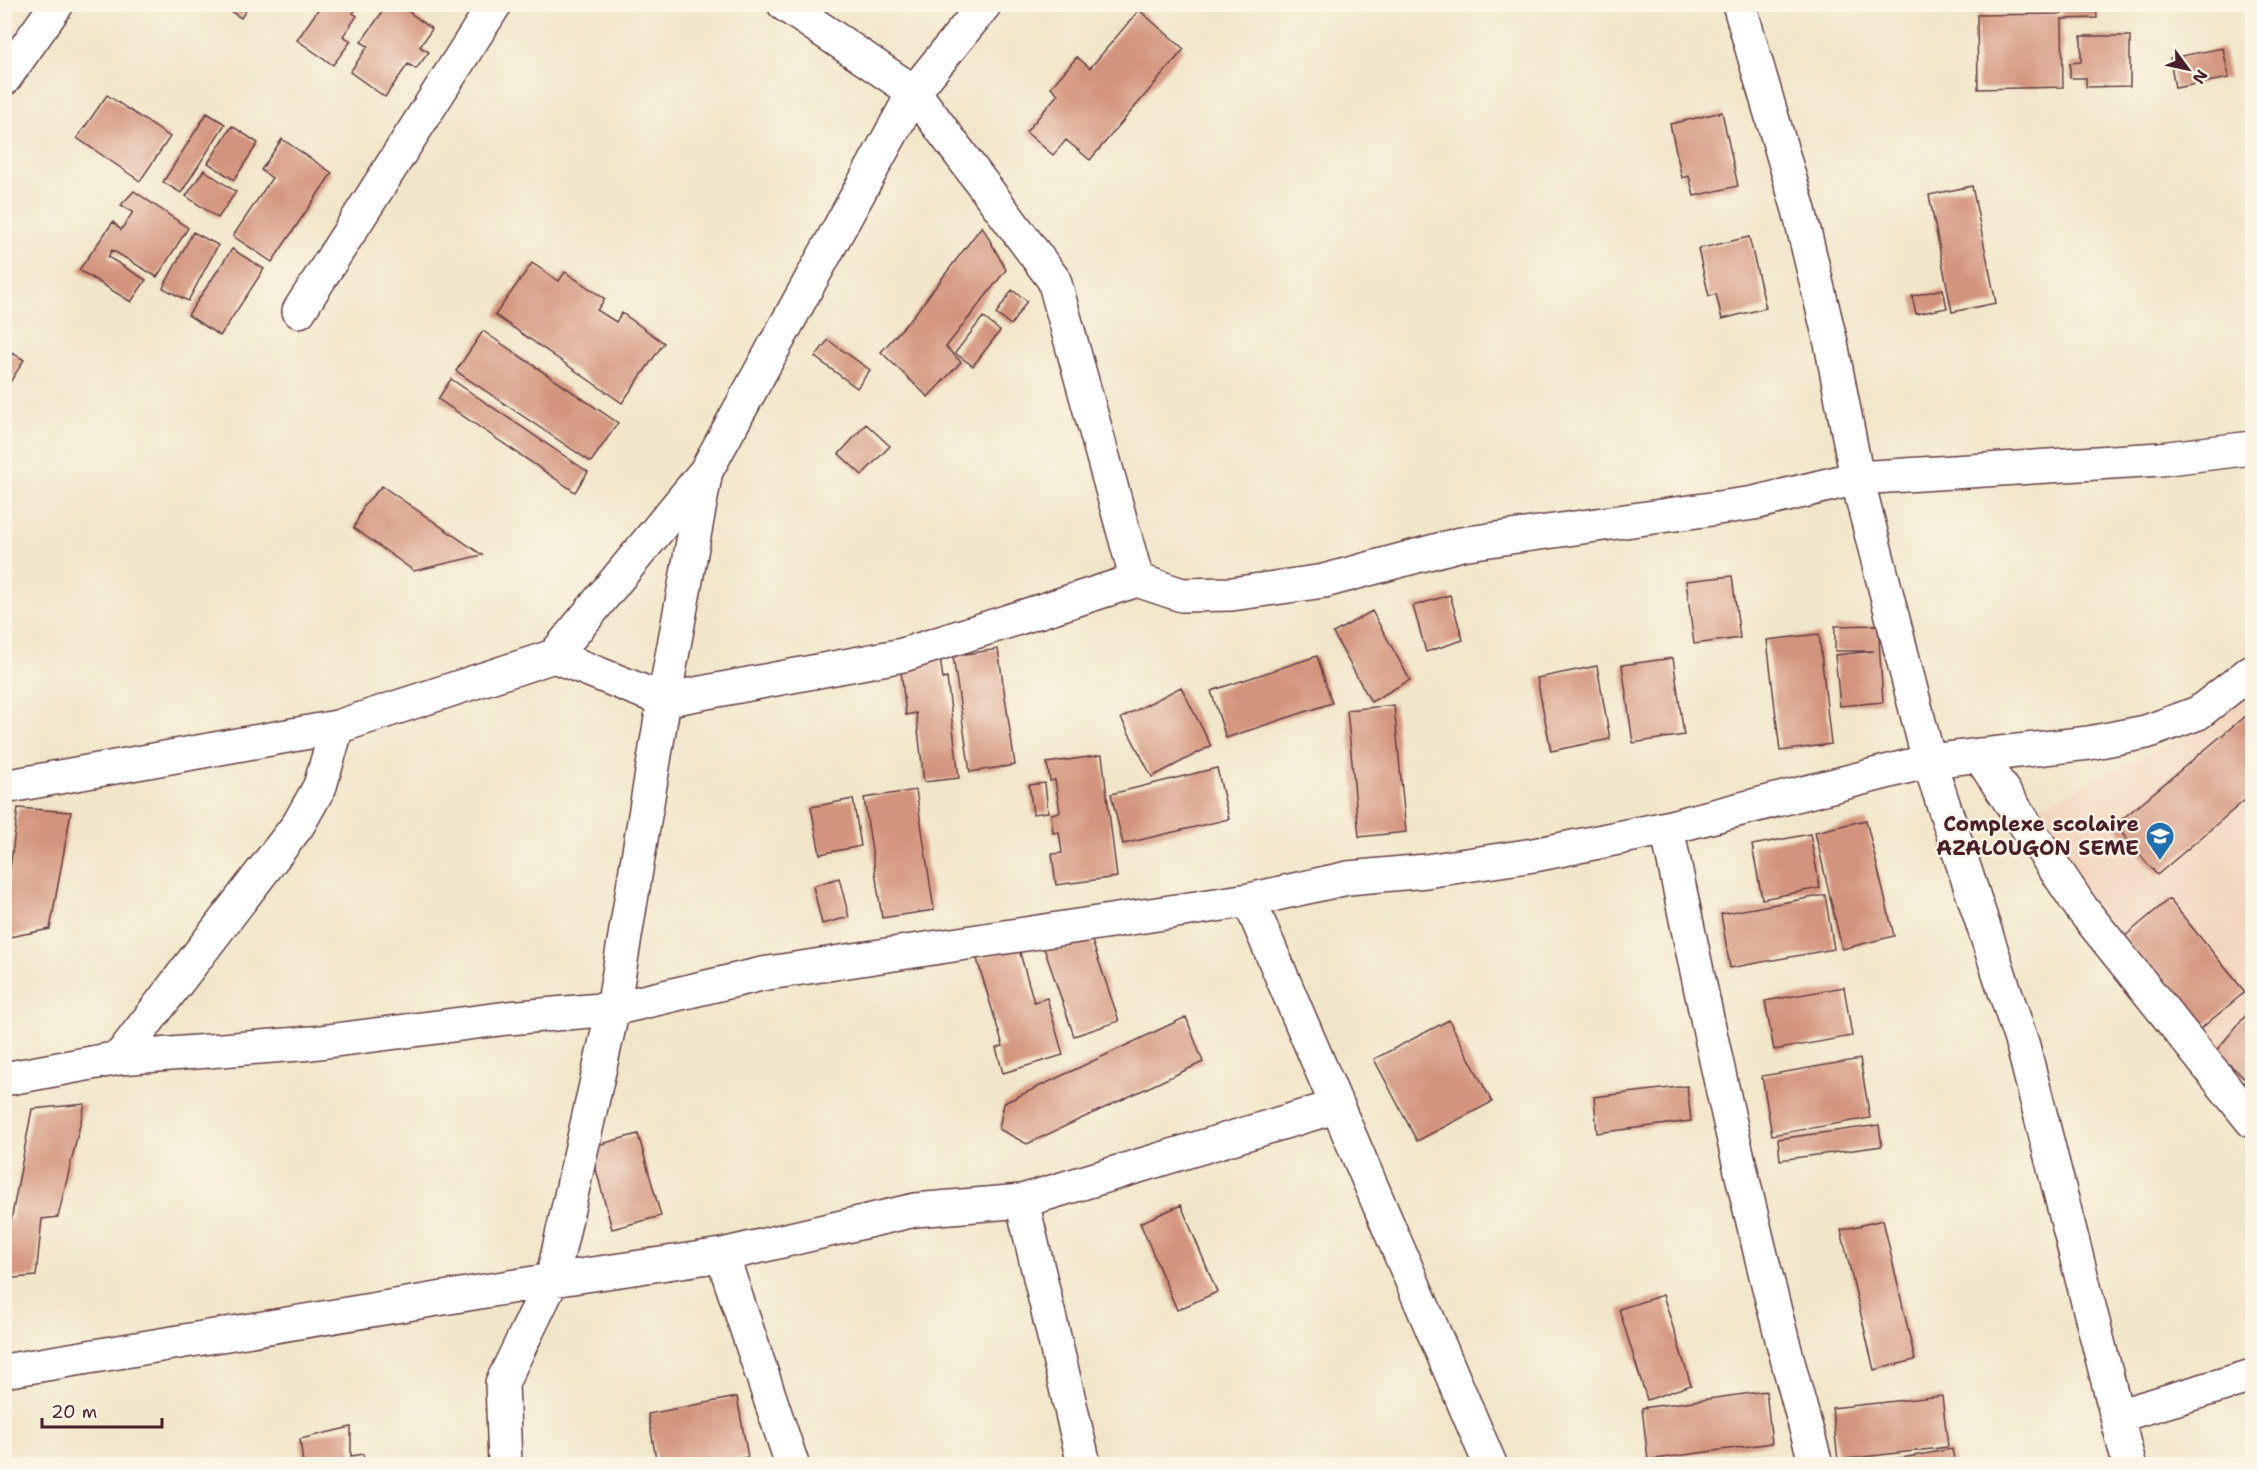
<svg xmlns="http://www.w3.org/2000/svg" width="2257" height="1469" viewBox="0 0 2257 1469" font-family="'Shantell Sans',sans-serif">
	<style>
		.built { fill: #f2d5be }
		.building { fill: #d3947d }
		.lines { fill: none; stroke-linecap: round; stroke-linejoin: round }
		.street-casing { stroke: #633d43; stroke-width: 36 }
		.street { stroke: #fff; stroke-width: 33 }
		.labels { text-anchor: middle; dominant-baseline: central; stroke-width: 4.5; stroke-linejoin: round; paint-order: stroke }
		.poi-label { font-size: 21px; font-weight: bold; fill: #4a1f2b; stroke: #fcf5e5; text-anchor: end }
	</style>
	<rect width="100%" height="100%" fill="#fcf5e5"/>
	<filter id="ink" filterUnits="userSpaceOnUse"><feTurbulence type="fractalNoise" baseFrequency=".0167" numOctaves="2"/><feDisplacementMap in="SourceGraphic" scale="12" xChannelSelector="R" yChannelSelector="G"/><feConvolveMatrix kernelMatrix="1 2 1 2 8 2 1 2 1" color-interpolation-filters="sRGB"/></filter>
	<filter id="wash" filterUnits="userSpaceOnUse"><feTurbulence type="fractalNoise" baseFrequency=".008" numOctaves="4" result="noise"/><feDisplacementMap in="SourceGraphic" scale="24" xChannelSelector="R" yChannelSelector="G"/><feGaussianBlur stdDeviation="1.35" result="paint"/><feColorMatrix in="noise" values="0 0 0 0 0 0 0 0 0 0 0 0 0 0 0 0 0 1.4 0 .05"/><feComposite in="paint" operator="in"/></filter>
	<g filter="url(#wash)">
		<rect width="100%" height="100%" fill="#f1e6c9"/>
		<path class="built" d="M2252 686V1110L2097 916 2038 807 2149 754 2223 713Z"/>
		<g id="blocks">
			<path class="building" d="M219 4H250L241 18Z
				M322 4H359L353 13 357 16 343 36 351 41 333 65 297 40Z
				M388 4H398L432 29 420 47 429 52 416 69 408 64 385 97 350 72 368 46 361 42Z
				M2062 4H2096L2097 18 2062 19 2063 87 1978 89 1977 15 2062 14Z
				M1139 10 1184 49 1090 160 1066 140 1053 155 1026 132 1058 94 1051 87 1077 57 1090 68Z
				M2081 36H2130V86L2086 87V78H2070V63L2081 62Z
				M2223 48 2229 78 2175 88 2170 58Z
				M107 95 170 137 140 181 77 138Z
				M1722 112 1738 186 1694 196 1689 176 1682 178 1670 124Z
				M207 113 225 124 181 193 163 182Z
				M232 126 258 143 234 180 208 163Z
				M282 139 332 173 272 262 233 236 272 178 261 170Z
				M204 170 236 192 218 218 186 196Z
				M1972 186 1996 303 1952 312 1929 195Z
				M134 191 188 228 157 277 112 250 108 257 146 280 131 302 79 270 113 222 121 230 133 212 121 205Z
				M982 226 1006 270 946 347 961 362 928 397 881 352 914 315Z
				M193 232 218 245 188 301 163 288Z
				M1749 237 1766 308 1722 319 1716 294 1709 296 1698 249Z
				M232 249 264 269 220 336 188 315Z
				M532 263 559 281 565 272 605 299 597 310 616 322 622 313 664 343 622 403 495 315Z
				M1943 289 1947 308 1916 314 1912 296Z
				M1012 290 1027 301 1011 325 996 314Z
				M983 317 1000 331 973 366 955 353Z
				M483 331 618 423 591 462 456 371Z
				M828 340 870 370 857 388 815 357Z
				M13 353 24 360 4 392V367Z
				M451 379 588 472 575 492 438 399Z
				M866 424 890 446 862 475 839 454Z
				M382 486 482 555 414 571 354 528 364 505Z
				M1732 576 1740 638 1694 644 1686 581Z
				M1450 595 1463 640 1426 652 1413 606Z
				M1372 611 1410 680 1371 702 1333 633Z
				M1878 625 1883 702 1840 706 1835 655 1874 651H1835V626Z
				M1819 634 1831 744 1780 751 1767 640Z
				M998 649 1015 765 970 772 953 656Z
				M1317 656 1332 703 1226 738 1211 691Z
				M940 657 943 679 947 678 959 778 924 782 916 713 906 715 900 662Z
				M1673 658 1684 735 1633 743 1622 665Z
				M1597 666 1610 739 1551 751 1537 678Z
				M1181 687 1211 746 1152 777 1121 718Z
				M1394 705 1406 832 1359 837 1347 710Z
				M2245 716 2252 725V794L2157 875 2115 825Z
				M1102 755 1117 877 1056 885 1052 854 1062 853 1059 832 1053 833 1051 814 1060 812 1055 780 1050 781 1047 763Z
				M1217 768 1229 819 1123 844 1111 794Z
				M1045 783 1048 812 1033 814 1029 785Z
				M916 790 934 910 882 918 864 798Z
				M853 799 861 846 820 854 811 807Z
				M18 808 71 812 50 929 4 938V914Z
				M1866 820 1894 936 1842 949 1815 832Z
				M1810 834 1820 888 1762 899 1752 845Z
				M839 878 849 917 822 924 813 886Z
				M1825 895 1834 949 1730 968 1721 914Z
				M2169 899 2245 992 2199 1030 2124 937Z
				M1089 932 1119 1021 1074 1036 1044 948Z
				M1018 946 1034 1002 1047 998 1063 1055 1003 1073 996 1048 1003 1046 977 959Z
				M1844 987 1852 1036 1774 1050 1765 1001Z
				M2252 1008V1084L2215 1052Z
				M1186 1017 1203 1062 1027 1144 999 1129 1004 1103Z
				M1449 1020 1492 1102 1417 1141 1374 1059Z
				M1860 1059 1870 1118 1772 1135 1762 1076Z
				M1687 1086 1691 1121 1597 1133 1594 1097Z
				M85 1104 58 1217 42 1219 36 1276 4 1279V1222L11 1221 32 1109Z
				M1879 1125 1882 1146 1780 1160 1778 1139Z
				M638 1134 661 1216 612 1229 590 1147Z
				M1181 1205 1217 1292 1177 1310 1140 1223Z
				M1883 1220 1915 1360 1874 1370 1841 1230Z
				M1663 1295 1691 1385 1647 1400 1619 1309Z
				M1766 1391 1772 1443 1648 1460 1642 1408Z
				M1942 1396 1948 1447 1838 1460 1832 1408Z
				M737 1397 748 1457 710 1464H657L648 1414Z
				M351 1427V1456L363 1454 365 1464H303L300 1439Z
				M1952 1449 1955 1464H1874V1463Z"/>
		</g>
	</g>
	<g filter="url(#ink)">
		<use href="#blocks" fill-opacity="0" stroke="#633d43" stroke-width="1.5"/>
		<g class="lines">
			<g class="street-casing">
				<path id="street" d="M784 4 914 92 1054 280 1137 580
					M1739 4 1799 210 1831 343 1857 478 1929 761 2023 1046 2129 1464
					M4 79 57 4
					M299 311 495 4
					M554 656 664 700 903 655 1137 580 1182 595 1232 594 1324 581 1461 544 1754 503 1857 478 2160 459 2252 448
					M1979 755 2082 909 2252 1121
					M4 787 337 727 554 656 706 471 914 92 985 4
					M1667 828C1711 1041 1756 1254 1816 1464
					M1249 900 1490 1464
					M119 1058 298 825 320 786 337 727
					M4 1079 119 1058 312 1043 508 1018 613 1009 762 974 1249 900 1348 878 1426 871 1534 855 1667 828 1929 761 2089 743 2146 732 2198 713 2252 671
					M1022 1201 1084 1464
					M722 1255 792 1464
					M4 1371 552 1280 722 1255 915 1210 1022 1201 1338 1106
					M2117 1416 2252 1376
					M505 1464 502 1383 552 1280 613 1009 664 700 705 476"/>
			</g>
			<use href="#street" class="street"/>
		</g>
	</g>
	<defs>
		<g id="school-pin" transform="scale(1.5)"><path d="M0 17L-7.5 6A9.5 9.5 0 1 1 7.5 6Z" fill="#1f6fb2" stroke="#fcf5e5"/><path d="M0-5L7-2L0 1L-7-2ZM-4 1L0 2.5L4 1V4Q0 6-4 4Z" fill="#fff"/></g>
	</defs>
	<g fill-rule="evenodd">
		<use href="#school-pin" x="2160" y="836"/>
	</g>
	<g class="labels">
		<g class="poi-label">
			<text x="2139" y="824">Complexe scolaire<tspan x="2139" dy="24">AZALOUGON SEME</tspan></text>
		</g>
	</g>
	<rect width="2257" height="1469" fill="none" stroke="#fcf5e5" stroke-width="24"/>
	<g transform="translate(2188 69) rotate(123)" stroke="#fcf5e5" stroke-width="4.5" paint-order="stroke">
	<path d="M0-4.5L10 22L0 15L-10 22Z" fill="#4a1f2b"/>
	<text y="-9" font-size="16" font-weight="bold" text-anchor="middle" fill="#4a1f2b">N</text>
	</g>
	<path d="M42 1418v9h120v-9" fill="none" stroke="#4a1f2b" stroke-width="3"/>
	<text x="51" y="1418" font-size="18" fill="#4a1f2b" stroke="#fcf5e5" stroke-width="4.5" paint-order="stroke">20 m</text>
</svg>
